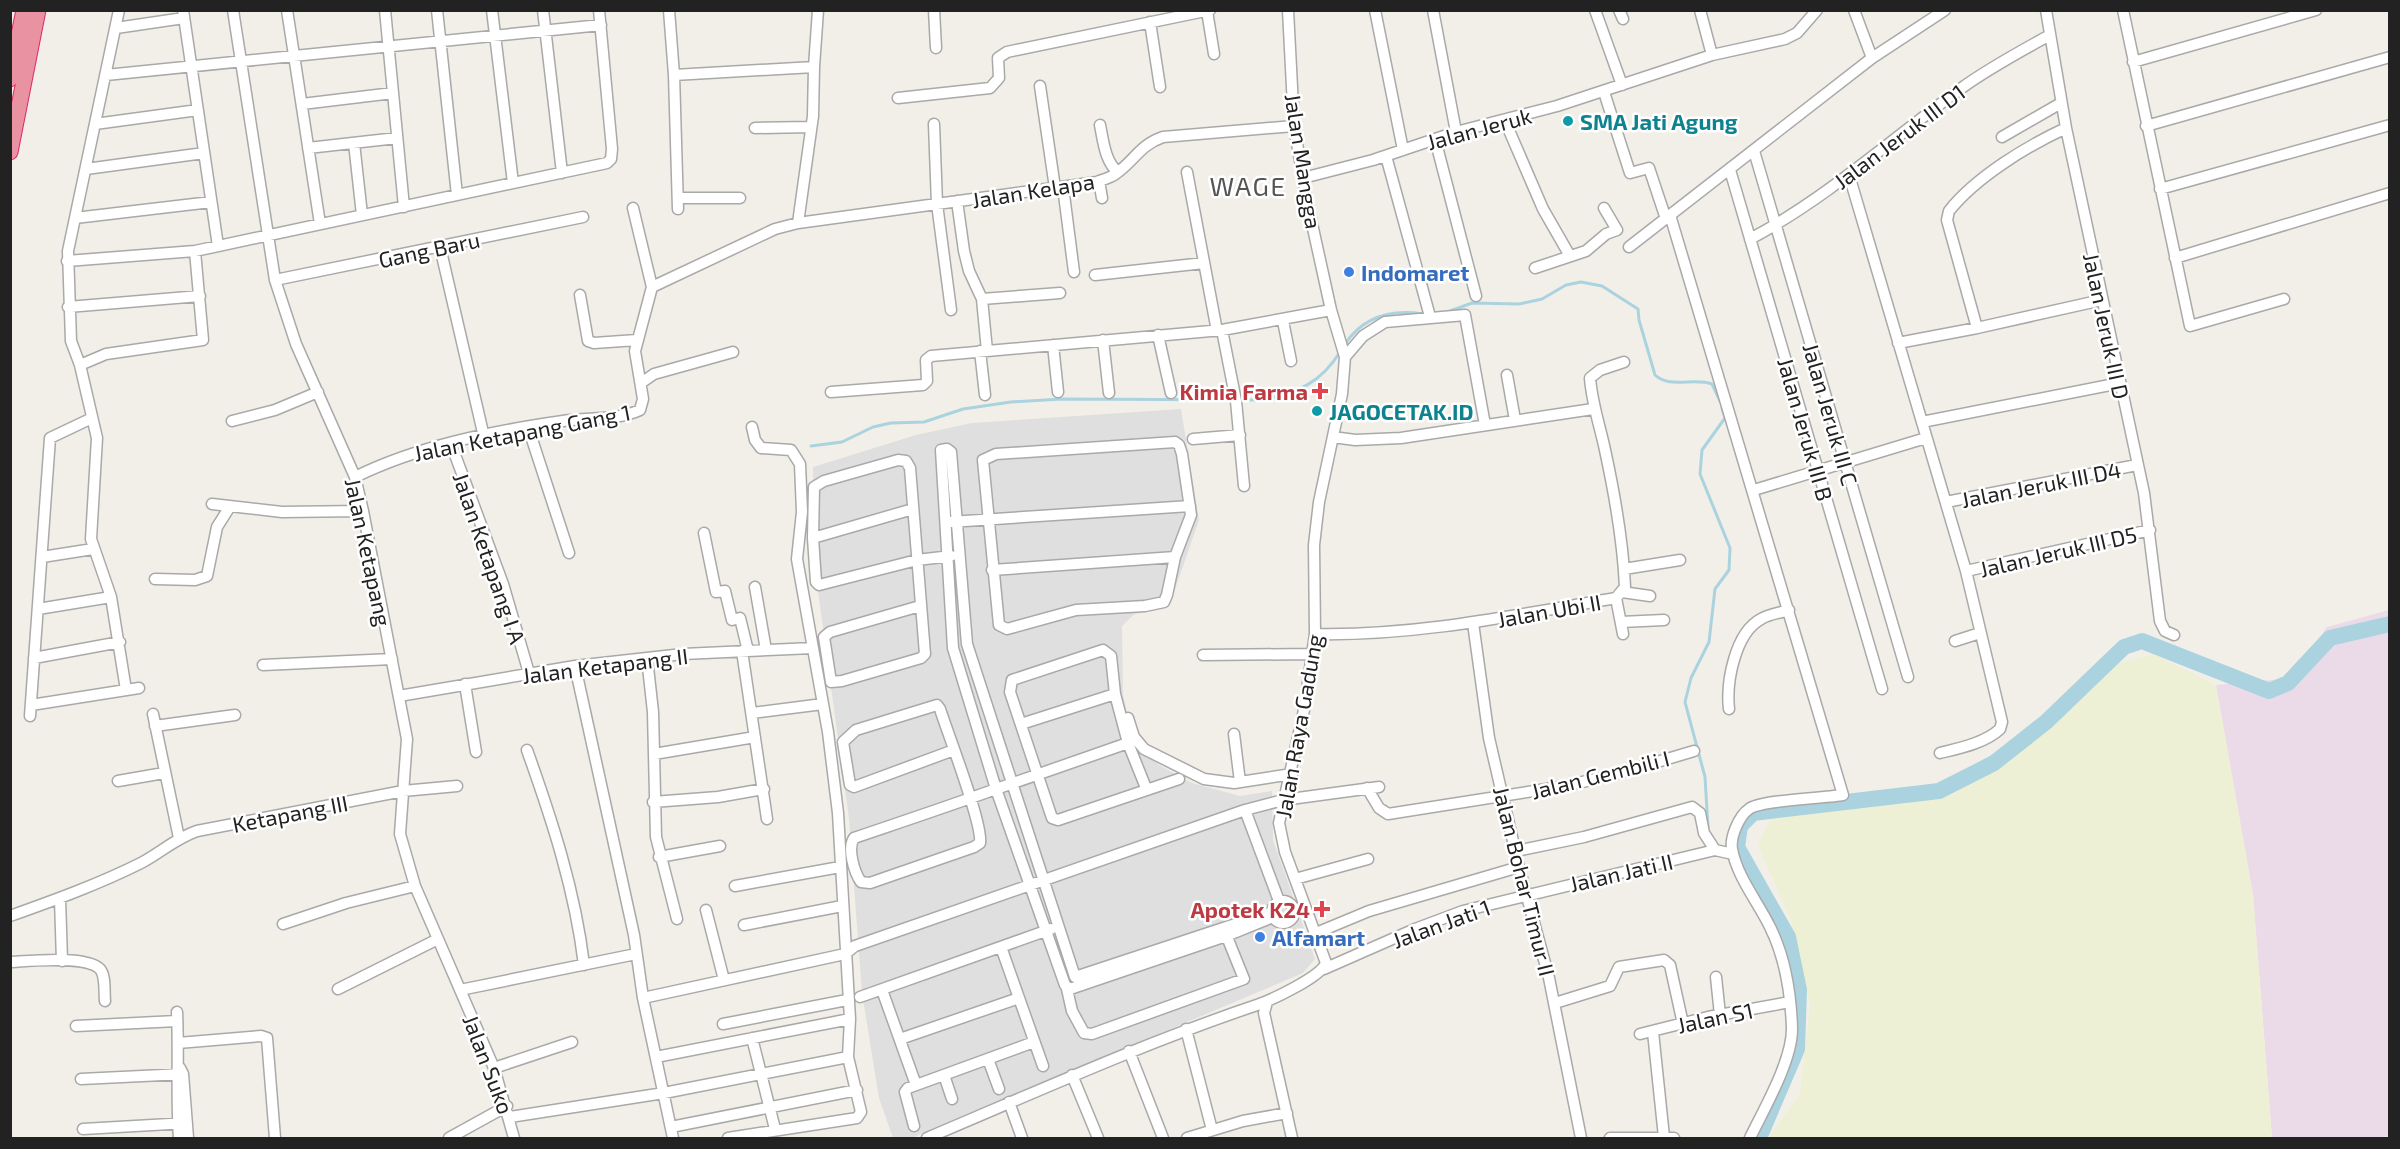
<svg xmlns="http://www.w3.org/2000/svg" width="2400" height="1149" viewBox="0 0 2400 1149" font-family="'Exo 2',sans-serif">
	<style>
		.residential { fill: #e0dfdf }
		.industrial { fill: #ebdbe8 }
		.farmland { fill: #eef0d5 }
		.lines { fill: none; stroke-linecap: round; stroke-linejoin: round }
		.stream { stroke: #aad3df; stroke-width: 3 }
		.river { stroke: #aad3df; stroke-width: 16 }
		.minor-casing { stroke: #a9a9a9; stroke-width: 13 }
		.highway-casing { stroke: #dc2a67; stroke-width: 17 }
		.minor { stroke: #fff; stroke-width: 10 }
		.highway { stroke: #e892a2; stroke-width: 15 }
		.culture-dot { fill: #0f9aa8; stroke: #fff; stroke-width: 2 }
		.shop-dot { fill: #3f7fe0; stroke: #fff; stroke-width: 2 }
		.health-dot { fill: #e0444e; stroke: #fff; stroke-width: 2 }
		.labels { text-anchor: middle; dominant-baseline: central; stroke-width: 5; stroke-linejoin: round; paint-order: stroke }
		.culture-label { font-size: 22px; font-weight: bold; fill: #0d838f; stroke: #fff; text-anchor: start }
		.street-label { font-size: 22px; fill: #222; stroke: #fff }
		.shop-label { font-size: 22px; font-weight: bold; fill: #366cbe; stroke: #fff; text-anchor: start }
		.health-label { font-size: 22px; font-weight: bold; fill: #be3a42; stroke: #fff; text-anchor: end }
		.quarter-label { font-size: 26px; letter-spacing: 1.5px; fill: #555; stroke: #fff }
	</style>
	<rect width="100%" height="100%" fill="#f2efe9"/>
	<path class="residential" d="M1181 409 1199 520 1171 601 1133 615 1122 626 1123 695 1133 741 1159 765 1192 783 1240 796 1272 791 1273 840 1315 959 1303 973 1263 990 912 1138H893L879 1098 862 993 849 819 814 562 813 467 916 435 972 423Z"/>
	<path class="industrial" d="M2389 610V1138H2272L2253 895 2216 685 2293 678 2327 627Z"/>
	<path class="farmland" d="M2153 654 2216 685 2253 895 2272 1138H1768L1800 1094 1810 1004 1791 921 1758 845 1772 814 1952 795 2038 738 2111 665Z"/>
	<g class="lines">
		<path class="stream" d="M1450 311 1472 303 1519 304 1542 299 1566 285 1581 282 1602 286 1638 309 1639 320 1655 375C1670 389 1694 377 1712 384L1720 401
			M1345 344C1364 316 1391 309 1423 314
			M811 446 842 442 873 427 891 423 924 422 963 409 1011 402 1062 399 1264 400C1299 391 1320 384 1340 352
			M1708 827 1705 777 1685 702 1691 678 1709 642 1715 589 1729 570 1730 548 1700 474 1702 450 1725 418 1722 408"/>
		<path class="river" d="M1759 1138 1797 1049 1799 990 1788 937 1737 847 1740 826 1753 813 1939 791 1994 763 2046 722 2124 647 2142 641 2269 691 2288 683 2330 638 2390 624"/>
		<g class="minor-casing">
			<path id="minor" d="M119 10 68 251 71 341 80 365 106 354 203 340 195 251
				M183 10 218 246
				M233 10 275 280 296 344 355 477 363 511 407 739 400 834 415 886 494 1068 514 1138
				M287 10 320 224
				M385 10 404 207
				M437 10 457 195
				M492 10 513 183
				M543 10 562 173
				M669 10 674 75 678 209
				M934 10 936 48
				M1375 10 1403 150
				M1433 10 1456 132
				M1595 10 1622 85
				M1619 10 1623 19
				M1700 10 1712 55
				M1854 10 1872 58
				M2046 10 2066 128 2144 493 2160 621 2165 631 2174 635
				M2123 10 2190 326 2284 299
				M1207 11 1214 54
				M1150 22 1160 87
				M116 28 184 18
				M2133 62 2316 10
				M106 75 601 25
				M674 75 814 67 818 10
				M1040 86 1055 188
				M1604 92 1630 173 1649 168 1666 219
				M898 98 990 88 999 78 998 58 1007 52 1210 10
				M302 104 393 93
				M1505 121 1543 209 1570 256
				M95 124 198 110
				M934 124 937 204 951 310
				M1100 125C1103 140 1105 162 1118 172
				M2146 126 2390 57
				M755 128 811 127
				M2002 137 2061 103
				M1435 139 1476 296
				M354 143 362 215
				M308 148 397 138
				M1754 151 1908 677
				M1386 156 1429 313
				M86 169 204 153
				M1730 170 1882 689
				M1187 172 1217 331
				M1849 175 1966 571 2002 722 2000 729C1985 743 1960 748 1940 753
				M1303 178 1373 160 1456 132 1557 106 1712 55 1785 39 1797 33 1817 10
				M1099 181 1102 198
				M1063 187 1074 272
				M2160 189 2390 125
				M678 198H740
				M957 201 964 251 969 271 982 299 987 351
				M1670 215 1843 795C1825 798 1760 800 1749 809 1739 816 1730 837 1732 849 1737 877 1758 902 1770 927 1785 957 1791 995 1792 1029 1792 1061 1764 1109 1750 1138
				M75 218 211 202
				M798 223 813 116 814 67
				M1750 239C1827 198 1893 138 1963 87 1991 67 2021 51 2050 35
				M440 247 484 437
				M1629 247 1872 58 1945 10
				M2175 258 2390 193
				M67 261 195 251 607 163 611 159 612 149 599 10
				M1535 268 1586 251 1606 234 1617 230 1604 208
				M1095 275 1204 263
				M275 280 583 217
				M652 287 775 229 798 223 1097 182C1102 180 1109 178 1114 175 1134 162 1139 145 1163 137L1294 126
				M580 295 588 341 594 343 637 340
				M982 299 1060 293
				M68 307 200 296
				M1283 321 1291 361
				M1977 328 1947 220 1949 211C1976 177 2027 146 2066 128
				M1222 330 1236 401 1244 486
				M1158 335 1171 393
				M1103 340 1109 393
				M1898 343 1977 328 2102 300
				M1053 345 1058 392
				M980 351 985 395
				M1345 357 1363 336 1385 322 1465 315 1485 425
				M80 365 97 438 91 539 111 597 126 690
				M1507 375 1515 420
				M641 383 654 374 733 352
				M831 392 923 385 927 381 926 360 931 356 1222 330 1331 310
				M232 421 275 410 318 392
				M1922 422 2120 383
				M528 427 569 553
				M1333 437 1355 440 1401 438 1593 409
				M1193 439 1240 435
				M1175 442 1179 445 1182 454 1191 515 1175 557 1167 595 1164 602 1145 606 1076 610 1007 629 999 625 983 460 996 454Z
				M451 444 503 584 529 673
				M355 477C418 446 493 431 563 421 589 417 616 421 640 410L643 399 635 351 652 287 633 208
				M1754 490 1926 438
				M1946 502 2137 465
				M212 504 282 512 363 511
				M950 522 1190 506
				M704 533 716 592 725 591 732 620 740 618 748 651
				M813 538 913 509
				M42 557 93 549
				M1624 569 1680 560
				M992 570 1175 557
				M1966 571 2150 530
				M155 579 195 580 207 576 217 527 229 508
				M755 587 766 650
				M1622 592 1650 596
				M1616 598 1623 634
				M920 606 830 632 824 637 831 682 842 681 921 658 925 654 910 468 906 461 898 460 824 481 814 487 813 538 816 582 819 585 917 560 951 556
				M38 609 111 597
				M1621 622 1664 620
				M1473 623 1489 738 1519 867 1549 978 1581 1138
				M1315 634C1417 636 1516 615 1616 598L1625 587C1623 541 1615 496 1605 450 1600 426 1592 404 1590 378L1600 370 1624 362
				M1955 641 1980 633
				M742 651 767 819
				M1203 655 1312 654
				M34 658 120 642
				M647 658 653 712 656 837 677 919
				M263 665 392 659
				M575 666 634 935 643 998 673 1138
				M465 684 476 752
				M399 696 575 666 683 654 813 648
				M31 705 139 688
				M1729 709C1726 682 1735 633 1761 619 1769 614 1780 613 1789 610
				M752 713 823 704
				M153 714 179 838
				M30 716 50 438 90 419
				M1128 718 1134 737 1144 749 1204 779 1234 783 1292 774
				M1021 724 1115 694
				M155 726 235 715
				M1234 734 1240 782
				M527 750C552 820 575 890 584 965
				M954 750 854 787 850 785 843 742 856 730 937 705 940 709C948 734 983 824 980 843L974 847 870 883 861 882C854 872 847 848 854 838 901 822 949 806 996 789L1128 743
				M654 754 755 737
				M118 781 164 773
				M1146 788 1128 743 1115 694 1111 656 1103 650 1012 680 1010 692 1052 818 1058 820 1179 779
				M1367 788 1379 808 1388 814 1559 787 1610 776 1694 751
				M653 802 718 797 764 789
				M1245 810 1279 901
				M1516 851 1584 837 1692 807 1700 813 1704 833 1715 850 1733 854
				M659 857 720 846
				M1295 879 1368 859
				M735 886 840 867
				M60 899 62 961
				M1272 912a11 11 0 1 1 22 0a11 11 0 1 1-22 0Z
				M706 910 724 980
				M1272 912 1075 977 967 644 951 452 947 449 941 450 953 648 996 789 1065 985 1070 989 1226 936 1273 917
				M10 916C55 900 99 884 141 863 160 853 176 838 197 831L403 791 457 786
				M283 924 346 903 415 886
				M744 925 842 906
				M1316 933 1369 911 1519 867
				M1001 947 1043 1066
				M10 962C29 961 86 955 100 969 106 976 104 992 105 1001
				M1324 969 1415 929 1463 911 1715 850
				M1716 977 1720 1015
				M338 989 438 939
				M1067 989 1072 1011 1084 1033 1092 1034 1244 979 1225 932
				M460 990 636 954
				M882 990 916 1085
				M860 997 1051 929
				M643 998 845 954 855 946 1245 810 1283 800 1379 787
				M1267 1002 1264 1013 1292 1138
				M1555 1003 1610 986 1619 967 1664 960 1670 965 1683 1024
				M177 1012C179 1055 176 1095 179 1138
				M723 1024 847 1000
				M76 1026 177 1021
				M1186 1029 1212 1130
				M1653 1032 1664 1137
				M1640 1034 1708 1017 1790 1002
				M752 1038 775 1129
				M900 1039 1019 998
				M178 1043 261 1036 267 1038 275 1138
				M1129 1051 1163 1138
				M656 1057 850 1019
				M988 1059 999 1089
				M180 1068 183 1074 188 1138
				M494 1068 572 1042
				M944 1075 952 1099
				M1072 1075 1098 1138
				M81 1079 183 1074
				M1009 1102 1022 1138
				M510 1117 664 1093 848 1057
				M914 1126 905 1092 908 1088 1034 1042
				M671 1127 857 1090
				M83 1129 187 1123
				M449 1138 507 1106
				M728 1138 857 1118 861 1112 848 1057 850 1019 838 813 828 732 797 559 802 512 800 464 791 450 761 448 755 440 752 427
				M927 1138C1036 1092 1144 1043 1257 1005 1271 1000 1321 977 1326 963L1285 852 1279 823 1304 710 1315 634 1314 545 1319 502 1342 394 1345 357 1331 310 1307 201 1294 126 1288 10
				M1187 1138 1243 1121 1287 1113
				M1610 1138H1674"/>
		</g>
		<g class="highway-casing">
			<path id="highway" d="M10 79 24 10
				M10 152 38 10"/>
		</g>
		<use href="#minor" class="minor"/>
		<use href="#highway" class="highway"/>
	</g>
	<g class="culture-dot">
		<circle cx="1568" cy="121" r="6"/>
		<circle cx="1317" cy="411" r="6"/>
	</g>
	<g class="shop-dot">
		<circle cx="1349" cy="272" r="6"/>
		<circle cx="1260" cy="937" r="6"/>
	</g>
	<g class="health-dot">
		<path d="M1317 382h6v6h6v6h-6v6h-6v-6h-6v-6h6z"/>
		<path d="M1319 900h6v6h6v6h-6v6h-6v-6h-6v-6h6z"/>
	</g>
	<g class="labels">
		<g class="culture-label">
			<text x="1580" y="121">SMA Jati Agung</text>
			<text x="1329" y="411">JAGOCETAK.ID</text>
		</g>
		<g class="street-label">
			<text transform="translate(1479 128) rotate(-15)">Jalan Jeruk</text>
			<text transform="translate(1899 136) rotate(-37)">Jalan Jeruk III D1</text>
			<text transform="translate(1304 161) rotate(81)">Jalan Mangga</text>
			<text transform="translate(1033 190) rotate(-9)">Jalan Kelapa</text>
			<text transform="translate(429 249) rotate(-12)">Gang Baru</text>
			<text transform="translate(2107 326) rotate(78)">Jalan Jeruk III D</text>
			<text transform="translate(1831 414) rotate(74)">Jalan Jeruk III C</text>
			<text transform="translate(1806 429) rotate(74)">Jalan Jeruk III B</text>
			<text transform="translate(522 432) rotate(-11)">Jalan Ketapang Gang 1</text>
			<text transform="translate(2041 484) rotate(-11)">Jalan Jeruk III D4</text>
			<text transform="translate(2058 551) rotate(-13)">Jalan Jeruk III D5</text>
			<text transform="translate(369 552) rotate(78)">Jalan Ketapang</text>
			<text transform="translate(490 558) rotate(71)">Jalan Ketapang I A</text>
			<text transform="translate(1549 610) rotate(-10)">Jalan Ubi II</text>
			<text transform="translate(605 665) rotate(-7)">Jalan Ketapang II</text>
			<text transform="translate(1298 726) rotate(-80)">Jalan Raya Gadung</text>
			<text transform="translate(1600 774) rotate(-14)">Jalan Gembili I</text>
			<text transform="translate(290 813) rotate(-11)">Ketapang III</text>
			<text transform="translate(1621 872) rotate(-13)">Jalan Jati II</text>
			<text transform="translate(1525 881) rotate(76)">Jalan Bohar Timur II</text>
			<text transform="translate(1441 923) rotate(-20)">Jalan Jati 1</text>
			<text transform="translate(1715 1017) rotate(-12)">Jalan S1</text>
			<text transform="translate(489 1064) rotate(69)">Jalan Suko</text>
		</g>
		<g class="shop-label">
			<text x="1361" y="272">Indomaret</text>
			<text x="1272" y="937">Alfamart</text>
		</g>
		<g class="health-label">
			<text x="1308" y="391">Kimia Farma</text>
			<text x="1310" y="909">Apotek K24</text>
		</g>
		<g class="quarter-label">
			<text x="1248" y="185">WAGE</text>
		</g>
	</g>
	<rect width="2400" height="1149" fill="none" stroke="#222222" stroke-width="24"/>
</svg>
